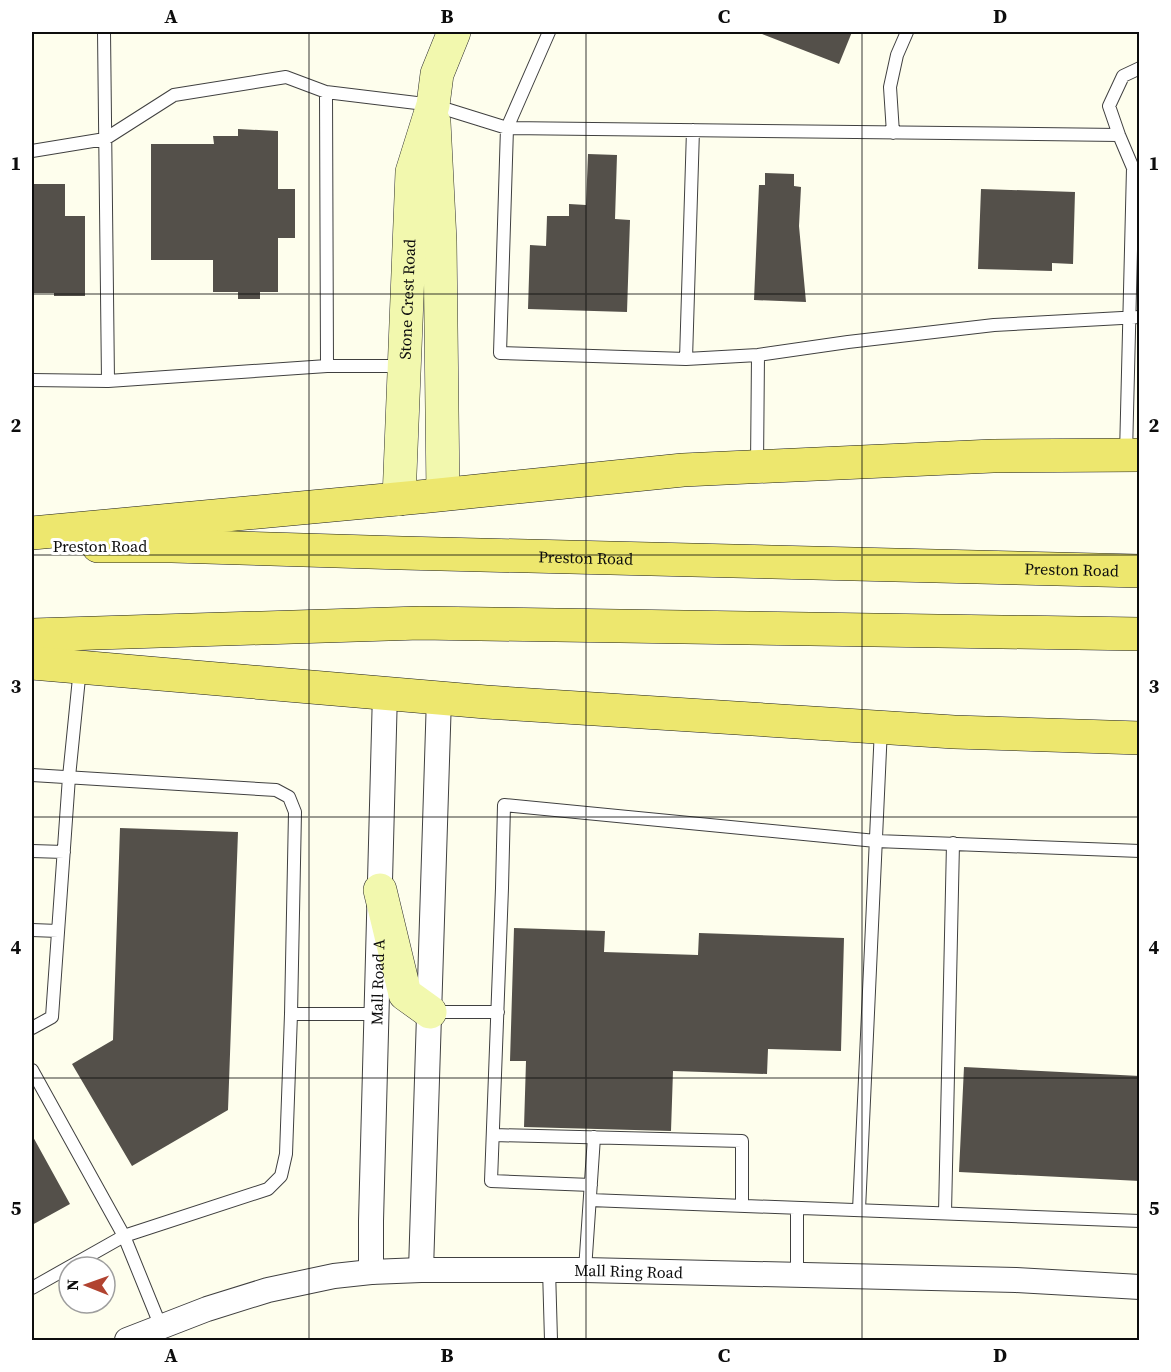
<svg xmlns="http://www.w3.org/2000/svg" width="1171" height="1372" viewBox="0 0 1171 1372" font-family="'Source Serif 4',serif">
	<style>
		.building { fill: #54504a }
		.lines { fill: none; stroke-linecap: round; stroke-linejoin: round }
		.lane-casing { stroke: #404040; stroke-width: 14 }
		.street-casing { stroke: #404040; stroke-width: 26 }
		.secondary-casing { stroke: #2f2f2f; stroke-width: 34 }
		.primary-casing { stroke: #1e1e1e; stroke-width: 34 }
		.lane { stroke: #fff; stroke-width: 12 }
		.street { stroke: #fff; stroke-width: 24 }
		.secondary { stroke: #f2f8ae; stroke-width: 33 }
		.primary { stroke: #ede76e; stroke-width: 33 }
		.grid { fill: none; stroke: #0d0d0d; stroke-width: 1.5; stroke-opacity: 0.55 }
		.labels { text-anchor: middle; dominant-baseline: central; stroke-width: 6; stroke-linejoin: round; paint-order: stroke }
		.street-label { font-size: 16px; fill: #0d0d0d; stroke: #fff }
		.neatline { fill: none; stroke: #0d0d0d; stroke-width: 2 }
		.grid-label { font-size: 20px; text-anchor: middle; font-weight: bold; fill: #0d0d0d }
	</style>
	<rect width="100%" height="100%" fill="#fefeed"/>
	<path class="building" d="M757 32H852L839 64Z
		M238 129 278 131V189H295V238H278V292H260V299H238V292H213V260H151V144H214L213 136H238Z
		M588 154 617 155 615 219 630 220 627 312 528 309 530 245 546 246 547 216H569V204L586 205Z
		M765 173 794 174V186L801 187 799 226 806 302 754 300 759 185H765Z
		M32 184H65V216H85V296H54V293H32Z
		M981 189 1075 192 1073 264 1052 263V271L978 269Z
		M120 828 238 832 228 1110 132 1166 72 1064 113 1040Z
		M514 928 605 931 604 952 698 955 699 933 844 938 841 1051 768 1049 767 1074 673 1071 671 1131 524 1127 526 1061H510Z
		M964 1067 1140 1076V1181L959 1172Z
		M32 1135 70 1204 32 1225Z"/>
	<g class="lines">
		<g class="lane-casing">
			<path id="lane" d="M104 32 108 381
				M549 32 507 128 500 353 686 359 758 355 848 342 994 325 1140 317
				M326 92 327 366
				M893 133 890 87 897 55 907 32
				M32 151 105 139 174 95 286 77 326 92 433 105 507 128 1119 135
				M686 359 693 130
				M32 380 108 381 327 366H402
				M1126 454 1133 168 1119 135 1109 106 1123 76 1140 68
				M757 465 758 355
				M32 775 276 790 289 797 295 812 291 1014
				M32 851 64 852
				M32 930 58 931
				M431 1012H498
				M32 1028 52 1017 69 777 80 668
				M32 1070 124 1236 32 1288
				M494 1135 742 1141V1206
				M591 1185 491 1181 502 888 504 805 876 841 1140 851
				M590 1200 1140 1221
				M797 1208V1276
				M859 1210 881 728
				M945 1213 953 843
				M549 1269 551 1340
				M585 1270 594 1137
				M161 1327 124 1236 268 1189 281 1176 286 1154 291 1014H377"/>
		</g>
		<g class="street-casing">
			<g id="street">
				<path d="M421 1270 439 697"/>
				<path id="s1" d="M371 1272V1221L385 692"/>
				<path id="s2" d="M127 1340 207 1309 268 1290 334 1276 371 1272 421 1270H585L1016 1280 1140 1287"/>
			</g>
		</g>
		<g class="secondary-casing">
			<g id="secondary">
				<path d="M434 122 440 241 443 494"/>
				<path id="s3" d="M399 499 412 172 433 105 437 74 454 32"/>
				<path d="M380 890 405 994 430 1012"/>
			</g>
		</g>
		<g class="primary-casing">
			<g id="primary">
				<path d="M32 533 429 496 683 470 993 456 1140 455"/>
				<path id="s4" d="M98 546H172L402 553 1140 571"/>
				<path d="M32 635 420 623 1140 634"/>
				<path d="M32 663 486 702 954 732 1140 738"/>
			</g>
		</g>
		<use href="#lane" class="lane"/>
		<use href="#street" class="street"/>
		<use href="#secondary" class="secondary"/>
		<use href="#primary" class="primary"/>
	</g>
	<path class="grid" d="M309 32V1340M586 32V1340M862 32V1340M32 294H1140M32 555H1140M32 817H1140M32 1078H1140"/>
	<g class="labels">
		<g class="street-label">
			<text stroke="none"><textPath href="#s3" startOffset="200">Stone Crest Road</textPath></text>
			<text x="100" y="546">Preston Road</text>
			<text stroke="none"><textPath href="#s4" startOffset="488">Preston Road</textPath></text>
			<text stroke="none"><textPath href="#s4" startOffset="974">Preston Road</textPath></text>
			<text stroke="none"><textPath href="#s1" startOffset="290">Mall Road A</textPath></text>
			<text stroke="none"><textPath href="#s2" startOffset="512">Mall Ring Road</textPath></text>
		</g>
	</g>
	<rect width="1171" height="1372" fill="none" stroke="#ffffff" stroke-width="66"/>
	<g transform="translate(87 1285) rotate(271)"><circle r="28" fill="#ffffff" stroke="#9e9e9e" stroke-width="1.5"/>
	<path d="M0-4.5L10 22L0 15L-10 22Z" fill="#b14330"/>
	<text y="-9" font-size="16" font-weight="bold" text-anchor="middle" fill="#0d0d0d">N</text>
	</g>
	<rect x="33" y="33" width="1105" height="1306" class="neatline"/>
	<g class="grid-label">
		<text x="171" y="23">A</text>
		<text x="447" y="23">B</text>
		<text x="724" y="23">C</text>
		<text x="1000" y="23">D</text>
		<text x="16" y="170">1</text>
		<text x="1154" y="170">1</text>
		<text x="16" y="432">2</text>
		<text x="1154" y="432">2</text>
		<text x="16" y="693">3</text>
		<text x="1154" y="693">3</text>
		<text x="16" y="954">4</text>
		<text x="1154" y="954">4</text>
		<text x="16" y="1215">5</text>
		<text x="1154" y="1215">5</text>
		<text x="171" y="1362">A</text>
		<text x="447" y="1362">B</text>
		<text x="724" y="1362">C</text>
		<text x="1000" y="1362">D</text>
	</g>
</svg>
